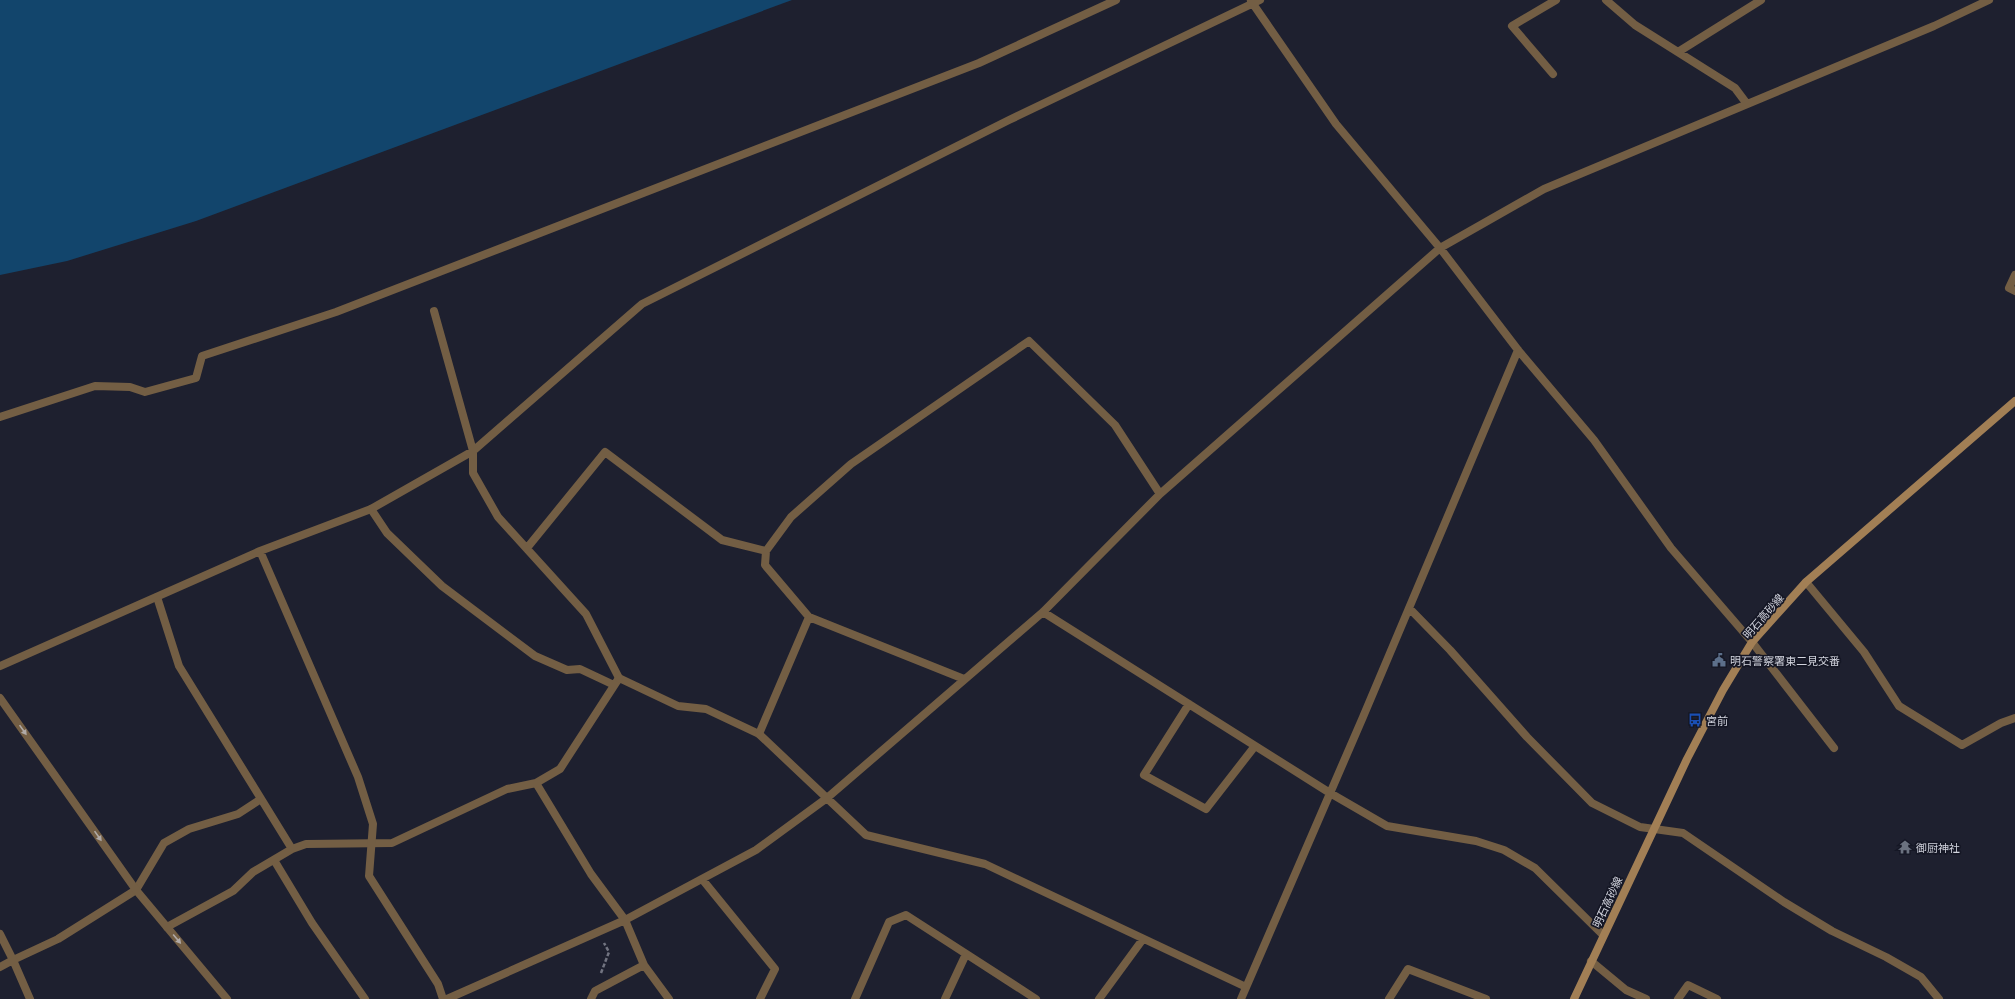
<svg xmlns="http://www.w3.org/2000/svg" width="2015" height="999" viewBox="0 0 2015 999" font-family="Commissioner,'Noto Sans JP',sans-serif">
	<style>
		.water { fill: #12456c }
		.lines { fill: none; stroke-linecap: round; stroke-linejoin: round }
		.path { stroke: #727481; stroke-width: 2.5; stroke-dasharray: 4 2; stroke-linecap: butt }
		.lane { stroke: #735e44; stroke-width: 8 }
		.street { stroke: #735e44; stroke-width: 8 }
		.secondary { stroke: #a27f55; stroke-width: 8 }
		.oneway { fill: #b0aaa7 }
		.labels { text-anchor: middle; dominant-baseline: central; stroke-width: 3.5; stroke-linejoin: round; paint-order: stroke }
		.street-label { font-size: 11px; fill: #d1d3dd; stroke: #151725 }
		.poi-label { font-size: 11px; fill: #d1d3dd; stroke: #151725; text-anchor: start }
	</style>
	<rect width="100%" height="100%" fill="#1e202f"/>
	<path class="water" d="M0 0H792L196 221 67 261 0 275Z"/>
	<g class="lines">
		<path class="path" d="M601 973 609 952 604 943"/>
		<path class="lane" d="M371 509 387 533 442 586 535 656 567 670 580 669 614 685
			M157 597 179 666 292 849 306 844 392 843 507 789 536 783 560 769 619 678 678 706 706 709 759 734
			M536 783 591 874 625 920
			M274 860 312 923 365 999
			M167 927 233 891 253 872 292 849
			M13 960 58 939 136 890 164 843 189 829 238 814 261 799
			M1389 999 1408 969 1486 999"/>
		<path class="street" d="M1606 0 1635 25 1735 88 1747 104
			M1251 1 1336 124 1440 248 1518 350 1594 440 1671 548 1752 642 1834 748
			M1678 52 1761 0
			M1553 74 1512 26 1556 0
			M2015 275 2009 288 2015 291
			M434 311 473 451V473L498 517 586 614 619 678
			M0 417 95 386 130 387 145 392 196 378 202 356 336 312 979 63 1116 0
			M527 548 605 452 722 540 766 551
			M260 551 358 777 373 824 369 876 438 984 443 999
			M1806 582 1864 652 1899 706 1962 745 2001 723 2015 718
			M1409 608 1450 650 1527 737 1592 803 1640 827 1683 833 1784 902 1832 931 1886 957 1921 977 1939 999
			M1043 612 1330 793 1387 826 1476 841 1504 850 1535 868 1603 935
			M809 617 759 734 866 835 985 864 1246 987
			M0 666 260 551 371 509 473 451 642 304 1009 120 1260 0
			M964 679 809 617 765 565 766 551 791 517 851 464 1029 341 1115 425 1160 494
			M0 698 136 890 227 999
			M1189 704 1144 775 1206 809 1255 746
			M702 879 775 969 760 999
			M0 934 13 960 30 999
			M1591 961 1626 990 1646 999
			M644 965 669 999
			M0 967 13 960
			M447 999 625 920 756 850 827 798 1043 612 1160 494 1440 248 1544 189 1934 26 1989 0
			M591 999 595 991 644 965 625 920
			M855 999 889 922 906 915 1036 999
			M945 999 966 954
			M1099 999 1143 939
			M1241 999 1363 717 1518 350
			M1678 999 1688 985 1717 999"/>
		<path class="secondary" d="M1574 999 1687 759 1723 690 1752 642 1806 582 2015 401"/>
	</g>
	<defs><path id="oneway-solid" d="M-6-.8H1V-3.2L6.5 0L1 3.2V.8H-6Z"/></defs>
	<g class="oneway">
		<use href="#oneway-solid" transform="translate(23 730) rotate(55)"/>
		<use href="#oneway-solid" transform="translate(98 836) rotate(55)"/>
		<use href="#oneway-solid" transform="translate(177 939) rotate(50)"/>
	</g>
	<defs>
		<g id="civic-bare" transform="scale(1.08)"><path d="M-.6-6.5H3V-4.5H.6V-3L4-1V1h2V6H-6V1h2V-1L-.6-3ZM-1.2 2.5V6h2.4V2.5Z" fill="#5c6f8a" stroke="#151725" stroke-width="2.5" paint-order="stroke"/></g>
		<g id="bus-bare" transform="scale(1.08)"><path d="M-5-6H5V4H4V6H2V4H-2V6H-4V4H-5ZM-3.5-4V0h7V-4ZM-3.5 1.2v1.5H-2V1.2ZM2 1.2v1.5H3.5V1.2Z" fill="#1a4fb4" stroke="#151725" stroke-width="2.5" paint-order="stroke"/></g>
		<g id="temple-bare" transform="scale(1.08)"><path d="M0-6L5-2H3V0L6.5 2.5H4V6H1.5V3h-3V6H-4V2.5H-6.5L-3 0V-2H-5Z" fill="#6b7280" stroke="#151725" stroke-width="2.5" paint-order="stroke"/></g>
	</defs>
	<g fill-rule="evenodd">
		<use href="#civic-bare" x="1719" y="660"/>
		<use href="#bus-bare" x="1695" y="720"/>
		<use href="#temple-bare" x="1905" y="847"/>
	</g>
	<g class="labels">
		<g class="street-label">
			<text transform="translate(1763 616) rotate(-49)">明石高砂線</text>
			<text transform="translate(1607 902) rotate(-65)">明石高砂線</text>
		</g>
		<g class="poi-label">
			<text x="1730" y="660">明石警察署東二見交番</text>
			<text x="1706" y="720">宮前</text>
			<text x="1916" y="847">御厨神社</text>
		</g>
	</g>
</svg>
